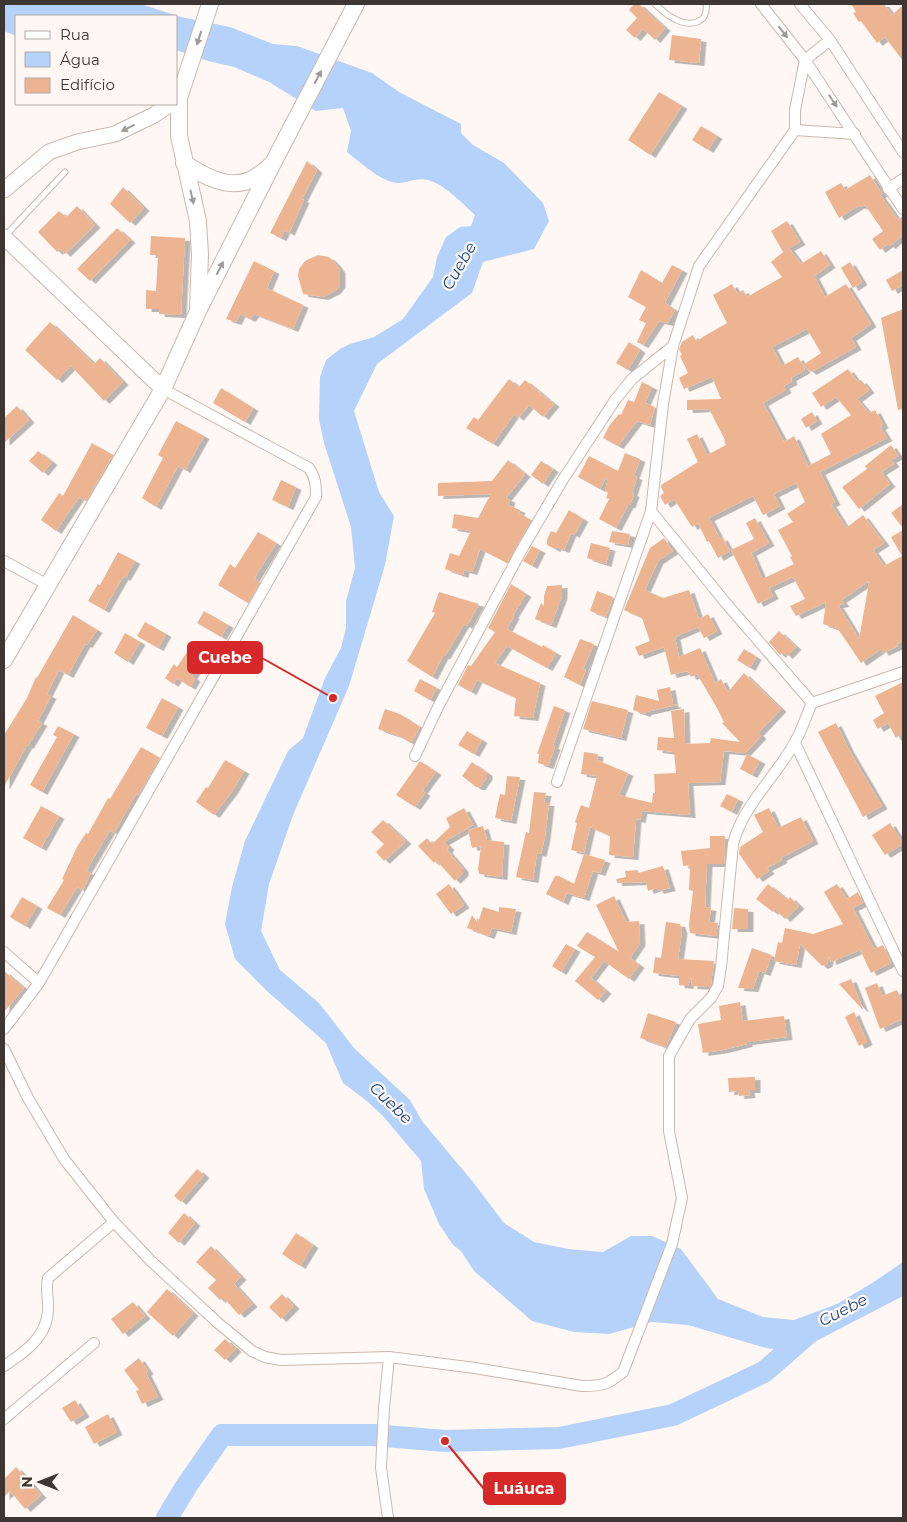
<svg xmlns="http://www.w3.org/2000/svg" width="907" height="1522" viewBox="0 0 907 1522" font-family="Montserrat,sans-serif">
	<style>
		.water { fill: #b4d2fa }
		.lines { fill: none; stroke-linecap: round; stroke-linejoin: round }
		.river { stroke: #b4d2fa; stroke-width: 22 }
		.building { fill: #edb492; fill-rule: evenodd; filter: url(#shadow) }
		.service-casing { stroke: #cab8ae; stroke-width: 7 }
		.minor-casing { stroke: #cab8ae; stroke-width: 12 }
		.secondary-casing { stroke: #cab8ae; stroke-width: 17 }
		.primary-casing { stroke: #cab8ae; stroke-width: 18 }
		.service { stroke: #fff; stroke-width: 5 }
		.minor { stroke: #fff; stroke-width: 10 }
		.secondary { stroke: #fff; stroke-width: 15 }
		.primary { stroke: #fff; stroke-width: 16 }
		.oneway { fill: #9e9a98 }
		.labels { text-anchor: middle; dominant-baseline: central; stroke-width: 4.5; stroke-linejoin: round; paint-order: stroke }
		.water-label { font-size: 16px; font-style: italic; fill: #1b4b86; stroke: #fff7f3 }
		.leader { fill: none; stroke: #d62828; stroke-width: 2 }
		.callout-dot { fill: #d62828; stroke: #fff7f3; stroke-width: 2 }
		.callout { fill: #d62828; stroke: #d62828; stroke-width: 2 }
		.callout-label { font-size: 16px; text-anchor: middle; font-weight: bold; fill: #fff }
	</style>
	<defs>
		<filter id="shadow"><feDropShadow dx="5.5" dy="3" stdDeviation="0" flood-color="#0004"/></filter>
	</defs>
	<rect width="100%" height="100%" fill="#fff7f3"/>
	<path class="water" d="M4 4H141L181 17 230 27 273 44 297 46 372 73 399 92 461 124V133L473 145 504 163 543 203 549 221 534 249 483 262 472 293 377 364 354 411 379 492 394 516 385 565 349 686 293 815 269 884 261 931 280 970 319 1003 354 1048 410 1100 422 1121 473 1182 504 1223 534 1242 568 1249 603 1252 631 1236H652L681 1249 718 1299 763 1317 794 1320 837 1304 872 1283 903 1262V1296L795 1352 766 1348 688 1325 652 1322 609 1334 574 1332 532 1321 474 1271 461 1251 453 1245 439 1224 424 1189 421 1161 382 1115 367 1101 343 1083 326 1043 268 992 235 959 225 924 232 887 245 841 288 751 303 738 325 678 341 648 346 628V601L355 568 351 527 324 443 319 419 320 377 326 360 340 349 350 344 374 337 403 319 433 277 437 257 446 237 460 227 471 226 475 215C463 204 444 184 428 180 417 177 407 183 397 183 382 182 358 161 347 152L351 131 343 108 316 111 269 82 234 67 208 61 176 50V16H16V36L4 31Z"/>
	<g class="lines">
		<path class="river" d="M167 1518 187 1485 222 1435H373L445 1441 559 1438 673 1415 764 1372 811 1331"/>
	</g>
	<path class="building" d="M634 4H639L665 28 655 40 643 29 635 38 626 30 637 18 629 10Z
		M851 4H884L892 15 903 5V61L885 37 877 43 861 21 859 22 853 13 856 12Z
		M672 35 701 39 699 63 669 60Z
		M659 92 682 106 650 155 628 140Z
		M701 126 717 136 708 150 692 140Z
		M307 161 317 170 302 199 304 200 289 233 285 230 281 238 270 233Z
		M870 175 882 194 880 195 898 220 903 216V235L890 246 888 244 880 250 872 239 883 231 865 205 861 207 860 205 839 218 825 192 841 183 845 190Z
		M123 187 144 208 130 223 110 204Z
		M77 206 95 225 65 254 60 249 57 252 38 232 59 211 66 217Z
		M787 221 800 242 789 248 801 264 821 251 830 265 814 276 825 297 846 284 871 324 851 338 856 347 811 372 803 365 821 353 807 329 772 347 782 366 798 357 805 370 791 378 792 382 784 386 786 390 763 403 784 442 794 436 808 466 831 454 821 434 851 415 836 397 821 407 812 393 848 369 858 382 861 380 869 390 857 399 869 413 875 410 883 425 880 427 887 438 820 472 835 502 831 504 846 528 863 515 884 543 873 550 884 566 902 556 891 537 903 530V641L897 644 898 646 883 653 881 649 861 663 838 629 823 624 826 602 796 616 790 606 805 599 793 577 769 588 773 596 758 604 731 550 754 539 746 523 755 518 769 543 751 553 762 578H764L794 564 790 557 792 556 778 530 793 522 787 514 805 502 796 483 774 494 780 506 763 515 753 496 709 518 720 539 722 537 730 551 718 558 709 541 707 542 698 523 692 527 674 499 665 505 660 496 664 493 661 487V485L698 462 687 439 697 434 707 455 726 445 724 441 725 440 709 409 687 410V400L721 399 712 377 684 389 679 378 688 373 680 356 682 355 679 349 682 342 693 335 696 341 727 323 713 295 732 284 737 293 743 290 747 297 782 277 771 262 788 248 783 252 771 231ZM869 581 867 594 859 639 838 605 844 604 841 600Z
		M117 228 130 240 90 281 77 269Z
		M151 236 185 238 181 315 159 314V309H146V290L156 291 158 255H150Z
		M318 255 329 257 335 263 340 270V285L335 291 323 297 303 294 298 276 299 269 305 261Z
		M254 261 274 271 267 288 303 305 293 329 254 314 250 319 240 314 236 322 226 319Z
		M850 262 862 282 853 288 841 268Z
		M672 265 682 270 665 303 675 310 668 323 659 321 643 345 637 342 646 323 639 320 646 307 628 297 641 270 662 283Z
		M903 270V285L892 291 886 280Z
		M903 309V409L898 410 881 318Z
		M50 322 94 364 100 358 123 382 104 401 71 366 57 380 25 350Z
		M629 342 640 350 628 370 616 363Z
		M509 379 519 387 525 380 554 404 543 417 529 405 518 418 514 414 493 444 466 428 474 417 478 420Z
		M642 382 652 387 645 403 655 407 650 425 637 421 618 446 603 438 609 426 619 414 621 415 628 400 634 402Z
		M221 388 253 408 245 422 213 403Z
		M17 406 29 420 4 443V418Z
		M812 412 817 421 806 428 801 419Z
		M176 421 204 436 185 470 178 466 156 507 142 498 163 458 158 455Z
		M92 443 113 455 86 501 79 497 56 531 41 520 59 493 63 496Z
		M891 445 898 456 891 460 894 464 881 472 890 484 859 509 842 487 867 469 865 466Z
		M38 451 52 462 43 473 29 461Z
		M625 453 640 459 634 476 637 477 632 493 634 494 630 505H628L616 528 599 519 609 499 606 498 608 493 605 491 608 479 606 478 600 489 578 477 589 456 618 471Z
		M508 460 525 474 506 498 510 500 508 505 520 510 519 513 531 520 507 563 480 549 472 572 464 570 463 575 445 569 450 553 459 556 471 531 452 528 454 514 478 518 491 494 438 496V483L492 481Z
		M541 461 553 469 543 484 531 475Z
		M281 480 296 487 288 507 272 500Z
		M903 504V528L891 513Z
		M569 510 583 519 574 535 571 533 564 550 556 547 555 549 547 545V540L551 531 556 533Z
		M612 531 630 534 628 545 609 542Z
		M258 532 276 543 254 579 260 582 248 603 218 585 230 564 235 568Z
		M664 538 673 551 658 561 645 590 663 598 689 590 699 619 708 614 717 631 704 638 698 627 675 637 679 657 700 648 715 683 721 679 728 692 744 673 781 709 758 733 761 736 745 753 724 751 720 782 688 783 690 815 642 811 640 820 636 819 633 857 609 855 610 836 590 827 584 853 571 850 577 823 575 822 581 805 589 808 597 776 581 774 584 752 598 754 597 760 628 773 619 795 652 803 653 793H655L654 774 676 773 674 752 657 750 658 737 674 738 671 711 684 709 685 744 710 743 711 738 740 742 722 723 724 722 717 708 697 674 691 677 688 671 671 675 664 647 639 656 635 647 650 641 642 618 624 610 650 548Z
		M591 543 610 548 606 564 587 558Z
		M532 546 540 550 532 566 523 561Z
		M118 552 135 561 125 578 123 577 104 610 88 601 98 584 100 585Z
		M511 584 526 594 513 615 514 616 507 629 542 647 543 645 556 653 547 668 507 646 495 663 540 683 533 718 514 716 516 698 477 680 471 692 458 685 468 665 471 666 495 632 488 628Z
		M562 585V596L551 625 535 619 541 603 544 606V596L547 586Z
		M597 591 613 597 606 617 590 611Z
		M439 592 479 604 467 626 464 624 445 656H443L432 677 407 661 435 613 432 612Z
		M204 611 228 625 221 637 197 623Z
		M73 615 97 630 87 645 85 644 68 675 59 670 47 694 51 696 38 721 42 723 28 746 27 745 4 787V735L27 698 36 677 37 678Z
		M145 622 166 634 158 648 137 636Z
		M779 631 796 647 787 656 783 652 780 655 769 642Z
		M125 633 140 642 128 662 114 653Z
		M580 639 594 644 583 669 586 670 580 685 564 677Z
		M191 646 206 655 192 676 195 679 190 687 177 678 173 684 165 678 174 664 177 667Z
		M744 649 756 657 750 668 737 660Z
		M420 679 437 688 430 700 414 691Z
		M903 682V733L896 738 888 723 878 729 873 720 884 713 875 696Z
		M670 687 673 704 677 705 646 712 645 714 633 710 636 695 659 701 657 690Z
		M162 698 178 707 162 736 146 728Z
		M592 701 628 710 621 738 583 729Z
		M554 706 565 710 553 746 555 747 548 766 538 763 539 754H537Z
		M385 709 400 714 420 727 411 743 399 736 378 729Z
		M836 723 849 750 882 806 863 817 818 732Z
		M58 726 74 734 42 792 30 785 57 737 53 735Z
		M467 731 482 740 474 754 458 745Z
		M141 747 160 758 138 795 136 794 114 833 110 830 86 871 91 873 83 890 77 887 60 915 47 908 64 880 62 879 77 847 86 833 88 834 108 798 110 799Z
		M747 754 760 761 752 775 740 769Z
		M225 760 244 771 233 790 214 815 196 802 206 787 208 788Z
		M420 761 436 772 422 791 425 793 415 807 396 795Z
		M472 762 487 773V777L480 787H476L462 776Z
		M507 776 520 777 511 821 495 818 500 794 505 795Z
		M534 792 546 793 544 803H549L545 837 541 854 537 853 533 880 516 877 526 832 529 833Z
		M727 794 738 799 732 812 720 806Z
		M41 806 59 816 41 848 23 838Z
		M464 808 473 825 444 842 449 847 447 850 463 869V873L455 881 436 860 434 863 418 846 427 838 432 844 450 827 446 818Z
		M769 808 778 828 801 817 813 841 781 858 782 860 767 868 769 871 757 879 739 854 740 847 763 832 754 815Z
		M383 820 406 841 384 861 376 852 384 844 371 832Z
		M890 823 903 844 885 855 872 835Z
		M483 826 487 840 504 842 502 877 479 874 478 869 481 846 472 848 468 830Z
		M710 836H725L724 864H707L705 907 711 908 709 922 718 923 716 936 690 933 689 925 693 891 689 890 690 865 683 866 681 851 710 848Z
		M584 854 605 860 600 873 593 871 584 898 567 893 563 902 546 894 555 876H559L574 884Z
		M663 866 670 888 658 891 657 888 648 891 646 882 617 883 616 879 626 877 625 871 638 870V873Z
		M449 884 464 905 451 914 436 894Z
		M768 884 788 900 790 897 799 906 785 919 775 909 773 912 756 899Z
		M837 884 847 899 858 892 863 903 853 908 874 949 883 945 891 963 871 973 860 950 831 962 829 956 827 964 822 966 800 944 796 965 774 961 778 942 782 943 785 928 813 934 843 924 824 892Z
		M614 896 626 922 639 921 640 943 630 958 639 965 629 979 604 961 591 978 606 991 598 1000 575 981 595 957 577 946 587 932 619 952 596 905Z
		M22 897 37 906 25 926 10 917Z
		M483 907 499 912V907L516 909 511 932 492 928 489 936 467 928 472 915 478 923Z
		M734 908 748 909V929H732Z
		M666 922 680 924 682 931 678 959 714 961 711 984 710 987 692 986 691 977 688 986 679 985V976L653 973 655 957 661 958Z
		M566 944 575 949 561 972 552 966Z
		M752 948 772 955 765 973 759 971 753 989 738 988Z
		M4 971 24 988 4 1012Z
		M851 979 863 1009H862L839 984Z
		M877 983 882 996 897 990 903 1004V1019L880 1029 865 988Z
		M740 1002 743 1021 784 1016 787 1037 747 1042V1044L723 1050 703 1053 698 1024 721 1020 719 1006Z
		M854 1012 867 1042 859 1046 845 1017Z
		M648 1013 676 1022 666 1047 640 1038Z
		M755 1077V1090H749L750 1095 739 1096 738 1091 729 1092 728 1078Z
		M197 1169 204 1175 181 1202 174 1196Z
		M184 1213 195 1223 179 1243 168 1233Z
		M296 1233 313 1245 300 1266 282 1254Z
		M211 1246 241 1277 234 1284 252 1304 239 1315 223 1297 220 1300 208 1288 216 1280 196 1262Z
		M167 1289 193 1313 173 1336 147 1312Z
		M282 1294 294 1306 281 1319 269 1307Z
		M133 1302 145 1316 123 1334 111 1319Z
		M225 1339 236 1349 225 1360 214 1350Z
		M139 1358 148 1371 146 1373 158 1397 142 1404 136 1391 139 1390 124 1370Z
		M75 1400 84 1414 71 1422 62 1408Z
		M108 1414 117 1432 94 1444 85 1427Z
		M16 1467 41 1495 25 1509 10 1491 4 1497V1479Z"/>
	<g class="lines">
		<g class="service-casing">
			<path id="service" d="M655 4C661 9 666 15 673 18 688 27 709 25 706 4
				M6 235 65 172"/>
		</g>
		<g class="minor-casing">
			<path id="minor" d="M761 4 805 60 903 209
				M800 4 830 40 903 152
				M795 130 855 134
				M888 189 903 179
				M4 561 48 585
				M812 703 725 602 651 511 663 404 673 346 699 266 795 130V110L805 60 830 40
				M795 743 903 971
				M415 756 438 707 521 551 562 481 615 400 632 379 673 346
				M557 782 651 511
				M4 952 39 983
				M4 1029 39 983 316 497C316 486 316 478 309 468L163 389
				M4 1049 28 1098 64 1159 114 1222 151 1261 218 1323 252 1351 265 1357 281 1360 389 1357 475 1368 582 1386C602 1386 607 1385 623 1372L672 1244 682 1198 669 1131V1056L690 1019 711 998 718 986 721 967 733 844C743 805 776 777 795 742 802 730 806 716 812 703L903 672
				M4 1366C25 1352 47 1337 48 1310 49 1296 45 1293 48 1278L114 1222
				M4 1419 94 1343
				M388 1518 381 1468 384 1408 389 1357"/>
		</g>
		<g class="secondary-casing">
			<path id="secondary" d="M4 190 49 152 77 142 115 134 154 115 170 104
				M4 237 163 389"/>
		</g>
		<g class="primary-casing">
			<path id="primary" d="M184 163C202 175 228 190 250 180 257 177 264 171 270 166
				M198 307 200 255 198 221 179 136V98L210 4
				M4 660 163 389 198 311 272 165 356 4"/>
		</g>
		<use href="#service" class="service"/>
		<use href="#minor" class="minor"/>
		<use href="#secondary" class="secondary"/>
		<use href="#primary" class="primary"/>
	</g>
	<defs><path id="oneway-solid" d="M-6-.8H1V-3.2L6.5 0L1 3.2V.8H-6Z" transform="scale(1.25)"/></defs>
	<g class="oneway">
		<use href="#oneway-solid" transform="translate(783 32) rotate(52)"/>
		<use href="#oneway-solid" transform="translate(199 38) rotate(108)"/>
		<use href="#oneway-solid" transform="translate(318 77) rotate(-63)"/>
		<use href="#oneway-solid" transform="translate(833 101) rotate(56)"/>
		<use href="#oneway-solid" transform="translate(128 128) rotate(153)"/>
		<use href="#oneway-solid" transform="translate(192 197) rotate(77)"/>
		<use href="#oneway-solid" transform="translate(220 268) rotate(-63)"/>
	</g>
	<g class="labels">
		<g class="water-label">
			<text transform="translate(459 266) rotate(-60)">Cuebe</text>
			<text transform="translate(391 1103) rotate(44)">Cuebe</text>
			<text transform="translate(843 1310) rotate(-27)">Cuebe</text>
		</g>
	</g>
	<path class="leader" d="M333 698L262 658M445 1441L484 1489"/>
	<g class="callout-dot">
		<circle cx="333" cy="698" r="5"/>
		<circle cx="445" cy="1441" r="5"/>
	</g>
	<g class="callout">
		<rect x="188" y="642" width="74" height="31" rx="5"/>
		<rect x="484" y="1473" width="81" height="31" rx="5"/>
	</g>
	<g class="callout-label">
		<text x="225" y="663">Cuebe</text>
		<text x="524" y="1494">Luáuca</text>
	</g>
	<rect width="907" height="1522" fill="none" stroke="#3d3632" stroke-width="10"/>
	<rect x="15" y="15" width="162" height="90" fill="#fff7f3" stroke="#b1aaa6"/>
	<rect x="25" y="31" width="25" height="8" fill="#ffffff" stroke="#b1aaa6"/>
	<text x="60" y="40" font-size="15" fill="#3d3632">Rua</text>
	<rect x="25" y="52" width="25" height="15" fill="#b4d2fa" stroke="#b1aaa6"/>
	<text x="60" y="65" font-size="15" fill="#3d3632">Água</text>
	<rect x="25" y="78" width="25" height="15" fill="#edb492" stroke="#b1aaa6"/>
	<text x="60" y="90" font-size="15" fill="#3d3632">Edifício</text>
	<g transform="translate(40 1482) rotate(270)" stroke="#fff7f3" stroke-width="4" paint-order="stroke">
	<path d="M0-4L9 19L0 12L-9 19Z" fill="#3d3632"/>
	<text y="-8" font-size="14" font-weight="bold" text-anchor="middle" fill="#3d3632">N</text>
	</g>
</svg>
